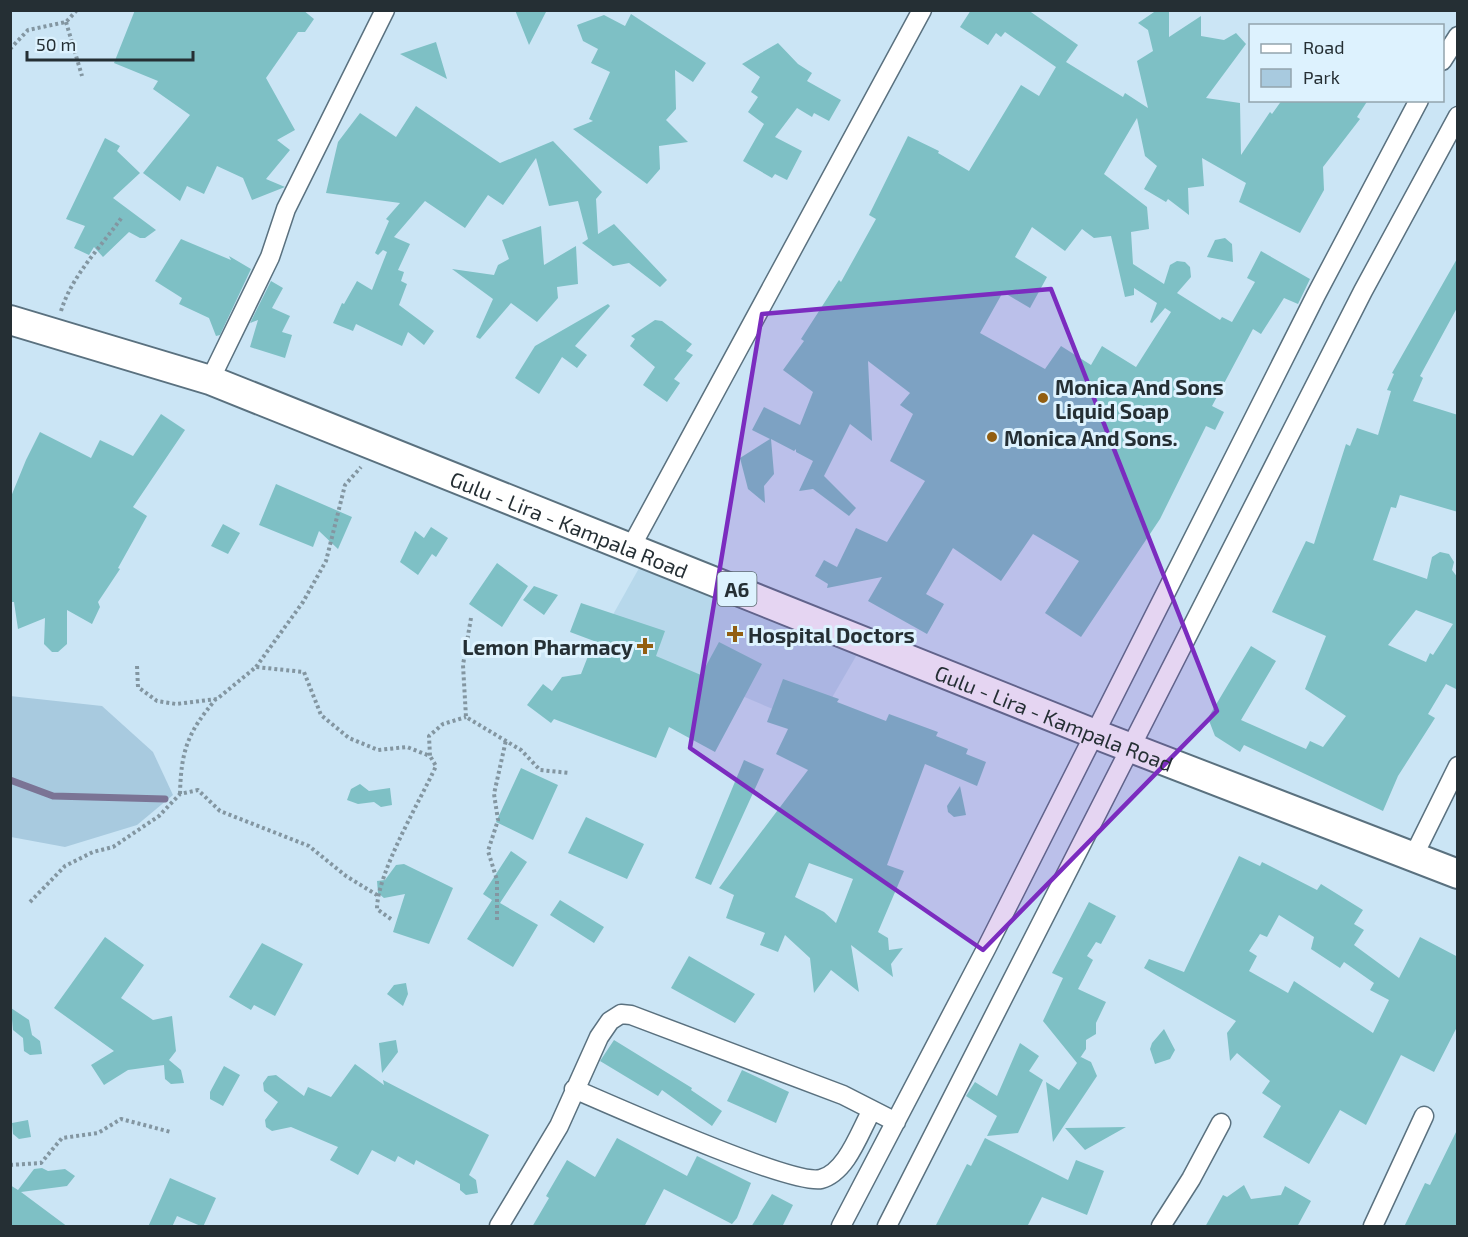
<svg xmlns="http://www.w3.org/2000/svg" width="1468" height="1237" viewBox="0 0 1468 1237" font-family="'Exo 2',sans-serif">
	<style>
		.built { fill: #b7d8eb }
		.green { fill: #a8cadf }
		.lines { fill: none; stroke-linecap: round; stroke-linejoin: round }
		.stream { stroke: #7b7495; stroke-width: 7 }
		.building { fill: #7ec0c5; fill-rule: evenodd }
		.street-casing { stroke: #5a717f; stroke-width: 21 }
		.primary-casing { stroke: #5a717f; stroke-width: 32 }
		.path { stroke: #8396a1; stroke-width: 4; stroke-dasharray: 3 3; stroke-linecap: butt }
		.street { stroke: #fff; stroke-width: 18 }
		.primary { stroke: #fff; stroke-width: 28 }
		.marked { fill: #7b2cbf; fill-opacity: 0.2; stroke: #7b2cbf; stroke-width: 4.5; stroke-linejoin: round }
		.poi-dot { fill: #925e11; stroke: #ddf2fe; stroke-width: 2 }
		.labels { text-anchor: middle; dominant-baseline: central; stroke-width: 6; stroke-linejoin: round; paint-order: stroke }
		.shield { fill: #ddf2fe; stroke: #5c6a71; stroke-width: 1.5 }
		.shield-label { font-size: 20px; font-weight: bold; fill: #252f34 }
		.poi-label { font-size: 21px; font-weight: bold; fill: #252f34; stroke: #ddf2fe; text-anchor: start }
		.street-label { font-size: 21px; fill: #252f34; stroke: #ddf2fe }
	</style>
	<rect width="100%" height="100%" fill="#cbe5f5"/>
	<path class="built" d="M652 545 870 632 815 727 601 636Z"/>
	<path class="green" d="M10 696 102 706 153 752 173 795 137 825 65 847 11 837Z"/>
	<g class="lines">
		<path class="stream" d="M10 780 53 796 165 799"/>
	</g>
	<path class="building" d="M135 10H303L314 19 305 32H298L266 78 295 130 277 140 290 150 266 179 285 187 252 200 243 178 217 166 204 194 187 186 180 201 143 173 190 115 153 89 158 81 114 63Z
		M515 10H547L529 45Z
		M971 10H1028L1078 45 1066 62 1123 97 1125 93 1148 108 1137 61 1153 51 1148 30 1138 23 1157 10H1169V37L1201 16V36L1224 40 1236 33 1246 44 1206 98 1240 103 1241 155 1270 112 1272 114 1282 100H1368L1357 117 1360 119 1323 167 1324 190 1300 233 1239 202 1246 183 1202 158 1204 186 1188 188 1189 215 1168 199 1166 202 1144 189 1157 166 1145 156 1137 118 1104 174 1147 207 1149 229 1131 232 1133 264 1164 284 1170 265 1177 261 1185 262 1190 267 1191 277 1177 293 1220 320 1222 317 1232 322 1255 282 1247 278 1261 251 1310 279 1298 304 1284 298 1261 334 1253 329 1212 406 1224 412 1215 430 1206 426 1160 519 1081 637 1045 613 1079 561 1033 534 1001 581 953 548 926 594 944 604 927 634 868 601 882 577 827 588 828 584 815 576 824 560 837 567 856 528 887 542 925 481 890 461 913 414 900 405 910 393 868 361 872 441 850 424 824 476 856 508 849 516 813 489 799 491 813 461 796 452V449L794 451 771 439 774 474 764 486 765 503 748 489 740 458 770 439 752 430 764 407 800 425 813 392 783 370 804 341 801 339 839 280 841 282 876 219 869 215 908 136 939 151 938 153 969 171 1021 85 1039 96 1056 67 1005 32 1001 37 996 33 988 45 960 27ZM1032 227 1065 251 1082 229 1094 238 1111 236 1125 297 1134 295V288L1157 303 1150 322 1152 323 1165 308 1171 312 1136 367 1102 346 1091 365 1061 346 1045 369 980 333 1003 292 1030 308 1047 277 1015 257Z
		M631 14 706 63 693 82 675 70 676 109 666 120 688 142 659 146 660 169 647 184 573 129 593 121 589 119 610 72 591 63 598 49 583 41 577 25 604 15 625 26Z
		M436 42 447 79 400 54Z
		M778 43 798 64 812 73 807 81 841 100 829 121 814 113 812 117 797 108 775 137 802 151 787 180 775 174 772 178 743 161 764 124 748 112 758 97 751 92 760 77 742 64Z
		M416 106 500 163 553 141 602 192 596 199 598 234 614 224 667 280 660 287 629 263 613 266 582 243 588 239 578 201 549 206 536 158 503 205 488 195 465 228 425 201 394 237 410 244 398 270 404 272 401 281 407 284 399 305 434 331 424 345 408 332 402 346 356 324 353 331 333 323 342 303 344 304 357 281 372 290 387 252 383 250 378 255 375 253 389 221 386 219 400 203 326 193 338 142 360 113 396 137Z
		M105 138 120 146 117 151 140 173 113 198 156 230 145 238H140L129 232 103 257 94 247 89 255 74 248 85 226 66 219Z
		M541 226 544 265 576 246 578 284 557 287 558 298 537 322 511 303 480 339 476 337 493 299 452 269 494 275 498 265 509 259 502 240Z
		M1225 238 1232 244 1233 262 1207 257 1215 240Z
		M181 239 231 260 229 256 251 269 220 335 216 336 209 318 179 304 182 298 155 281Z
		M1458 257V306L1420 376 1423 378 1413 401 1458 415V512L1400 495 1396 508 1391 507 1373 560 1427 579 1432 557 1440 552 1449 554 1454 562 1452 570 1458 578V690L1446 684 1428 714 1435 718 1398 776 1383 811 1244 745 1240 752 1215 736 1208 718 1251 646 1276 661 1241 720 1306 749 1310 741 1323 747 1346 716 1305 689 1326 636 1272 612 1306 541 1314 544 1346 444 1350 446 1357 428 1378 435 1391 391 1387 390 1394 374 1392 373ZM1416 610 1453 624 1433 655 1430 653 1426 662 1388 645Z
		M271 281 283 288 272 308 290 316 282 332 292 335 285 358 250 347 258 320 250 323Z
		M608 304 610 306 575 346 587 355 577 368 562 357 539 394 515 378 535 346Z
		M655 320 662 321 692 344 686 351 693 355 674 379 680 383 667 402 643 385 655 367 630 346 635 339 631 336Z
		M161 414 185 430 133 507 147 516 118 568 120 569 98 602 100 607 92 624 67 610V644L58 652H52L44 644 45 618 18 629 14 602H10V499L26 460 40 432 91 458 100 440 133 456Z
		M276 484 352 517 338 549 319 531 313 547 259 525Z
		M223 524 240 533 228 554 211 546Z
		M431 527 448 538 436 557 432 554 418 575 400 562 415 531 424 538Z
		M497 563 528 586 502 627 469 604Z
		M534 586 558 595 544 615 523 600Z
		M581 603 665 631 656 656 701 675 719 642 762 664 715 752 669 727 656 758 554 719 551 723 527 705 543 684 552 691 562 677 581 674 594 641 570 632Z
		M783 679 839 699 837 702 886 721 889 714 938 732 936 736 968 749 966 754 986 762 977 786 925 764 887 865 904 871 878 932 888 938 889 950 903 948 891 964 893 977 851 945 859 992 831 970 814 993 810 958 785 935 778 952 760 945 765 933 726 918 734 895 719 888 808 770 776 754 788 729 767 722ZM809 863 853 879 836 923 824 912 795 897Z
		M744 760 764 769 711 885 695 878Z
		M521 768 558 785 533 840 496 822Z
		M360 784 369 791 390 788 392 805 381 807 374 802 358 804 347 800 351 789Z
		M960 786 966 815 954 817 948 812 947 806Z
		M586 817 644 844 627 879 568 853Z
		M511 851 527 862 500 903 538 925 513 967 467 939 492 900 483 894Z
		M1239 856 1260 866 1262 862 1317 890 1321 884 1363 910 1354 924 1364 930 1354 945 1399 978 1420 937 1458 957V1025L1434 1072 1401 1055 1366 1125 1340 1110 1309 1164 1263 1137 1281 1106 1262 1093 1270 1081 1237 1053 1230 1061 1227 1033 1236 1021 1144 968 1149 959 1184 972ZM1279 915 1314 937 1311 949 1340 968 1344 962 1374 983 1370 990 1389 1000 1373 1033 1294 981 1288 993 1249 971 1257 956 1249 951 1260 934 1267 937Z
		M404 864 453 888 429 944 393 932 405 894 384 898 378 893 377 881 385 880 396 865Z
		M560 900 604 927 594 943 550 915Z
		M1089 902 1116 916 1101 944 1096 942 1087 956 1093 960 1078 989 1106 1002 1096 1023V1034L1086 1040V1049L1080 1058 1081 1057 1091 1062 1097 1076 1053 1142 1046 1082 1059 1090 1077 1063 1043 1021 1063 978 1052 973Z
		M105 937 144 965 121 998 153 1020 172 1016 176 1051 169 1060 181 1070 184 1083 171 1084 165 1079 164 1065 128 1070 104 1085 91 1065 114 1051 54 1008Z
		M262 943 303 964 275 1016 254 1005 251 1010 229 997Z
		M689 956 755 994 735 1023 671 988Z
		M406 983 408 994 403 1006 387 994 394 985Z
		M11 1008 29 1020 32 1035 40 1041 42 1054 30 1055 24 1051 23 1038 13 1030Z
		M1164 1029 1175 1050 1170 1059 1155 1064 1150 1049 1152 1043Z
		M396 1040 398 1052 382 1073 379 1043Z
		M614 1040 692 1088 691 1090 722 1111 712 1126 662 1090 658 1096 600 1061Z
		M1020 1043 1039 1056 1029 1071 1043 1080 1018 1133 987 1136 997 1116 966 1096 975 1082 997 1096Z
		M355 1064 384 1085 383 1080 489 1135 469 1175 476 1180 478 1193 466 1195 460 1190V1184L416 1160 414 1165 398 1156 395 1162 372 1150 358 1175 330 1160 338 1147 291 1127 272 1131 266 1127 265 1120 278 1102 264 1091 263 1083 268 1076 276 1075 304 1096 308 1087 331 1097Z
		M224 1066 240 1075 223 1106 210 1099V1092Z
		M742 1070 789 1092 776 1123 727 1101Z
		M28 1120 31 1137 19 1139 13 1134 12 1123Z
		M1126 1127 1085 1150 1065 1128Z
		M1458 1128V1227H1404L1425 1183 1430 1185Z
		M617 1138 687 1176 697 1156 751 1183 737 1218 732 1224 664 1189 644 1227H532L549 1198 546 1196 567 1160 595 1177Z
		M985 1138 1068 1180 1076 1160 1104 1171 1087 1215 1042 1197 1027 1227H935L967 1164 971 1166Z
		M42 1168 48 1171 65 1169 75 1176 67 1186 21 1192 68 1227H10V1185L18 1190 34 1169Z
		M170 1178 216 1198 203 1227 177 1216 172 1227H148Z
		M1244 1185 1251 1199 1281 1195 1285 1186 1311 1201 1297 1227H1205L1223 1195 1227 1197Z
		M772 1194 793 1205 782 1227H751Z"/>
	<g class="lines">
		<g class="street-casing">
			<path id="street" d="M1442 61 1458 36
				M210 380 270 257 286 209 385 10
				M631 547 922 10
				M1413 857 1458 766
				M574 1089C611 1105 793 1186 821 1179 847 1172 860 1131 872 1110
				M499 1226 559 1126 599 1037 610 1021 621 1014 631 1015 843 1095 896 1122
				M841 1226 986 949 1316 295 1419 100
				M887 1226 1363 291 1458 116
				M1161 1226 1191 1179 1221 1123
				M1373 1226 1424 1116"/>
		</g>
		<g class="primary-casing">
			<g id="primary">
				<path id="s1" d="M10 320 210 380 1095 734 1458 874"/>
			</g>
		</g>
		<path class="path" d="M66 22 82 76
			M10 49 28 30 66 22 77 10
			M61 311C72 275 101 247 122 217
			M471 618 463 665 466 717 521 750 540 770 570 773
			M137 666 138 687 157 701 176 704 217 699 256 667 304 672 321 715 349 738 378 750 407 747 430 756 429 736 443 724 466 717
			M256 667 303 602 326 561 345 485 361 467
			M180 794C181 750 188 732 216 699
			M30 902 65 866 93 852 113 847 159 816 180 794 198 790 220 811 309 846 346 876 377 895
			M391 919 377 909C377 873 420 801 436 766L430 756
			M497 920V880L488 851 498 820 494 794 506 740
			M10 1165 41 1163 62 1138 98 1133 121 1119 171 1132"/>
		<use href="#street" class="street"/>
		<use href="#primary" class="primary"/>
	</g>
	<path class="marked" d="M1051 289 1217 711 983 950 690 748 762 314Z"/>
	<g class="poi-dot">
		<circle cx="1043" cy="398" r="6"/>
		<circle cx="992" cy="437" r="6"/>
		<path d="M732 625h6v6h6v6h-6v6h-6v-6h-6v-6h6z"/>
		<path d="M642 637h6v6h6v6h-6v6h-6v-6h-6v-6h6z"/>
	</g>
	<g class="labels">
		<rect class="shield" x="717.5" y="572" width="39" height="34" rx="4.5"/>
		<g class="shield-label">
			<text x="737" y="589">A6</text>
		</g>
		<g class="poi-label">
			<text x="1055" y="386">Monica And Sons<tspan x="1055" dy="24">Liquid Soap</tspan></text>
			<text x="1004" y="437">Monica And Sons.</text>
			<text x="748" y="634">Hospital Doctors</text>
			<text x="633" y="646" text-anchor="end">Lemon Pharmacy</text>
		</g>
		<g class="street-label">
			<text stroke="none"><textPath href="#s1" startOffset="596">Gulu - Lira - Kampala Road</textPath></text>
			<text stroke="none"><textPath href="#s1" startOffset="1118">Gulu - Lira - Kampala Road</textPath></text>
		</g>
	</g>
	<rect width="1468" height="1237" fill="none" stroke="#252f34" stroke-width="24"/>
	<rect x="1249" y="24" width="195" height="78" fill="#ddf2fe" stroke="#93a4ad" stroke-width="1.5"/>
	<rect x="1261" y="44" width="30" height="9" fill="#ffffff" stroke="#93a4ad" stroke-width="1.5"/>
	<text x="1303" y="54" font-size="18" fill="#252f34">Road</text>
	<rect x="1261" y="69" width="30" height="18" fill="#a8cadf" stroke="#93a4ad" stroke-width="1.5"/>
	<text x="1303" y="84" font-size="18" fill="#252f34">Park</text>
	<path d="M27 51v9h166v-9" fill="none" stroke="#252f34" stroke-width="3"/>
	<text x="36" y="51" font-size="18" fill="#252f34" stroke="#ddf2fe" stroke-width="4.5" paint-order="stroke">50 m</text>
</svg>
